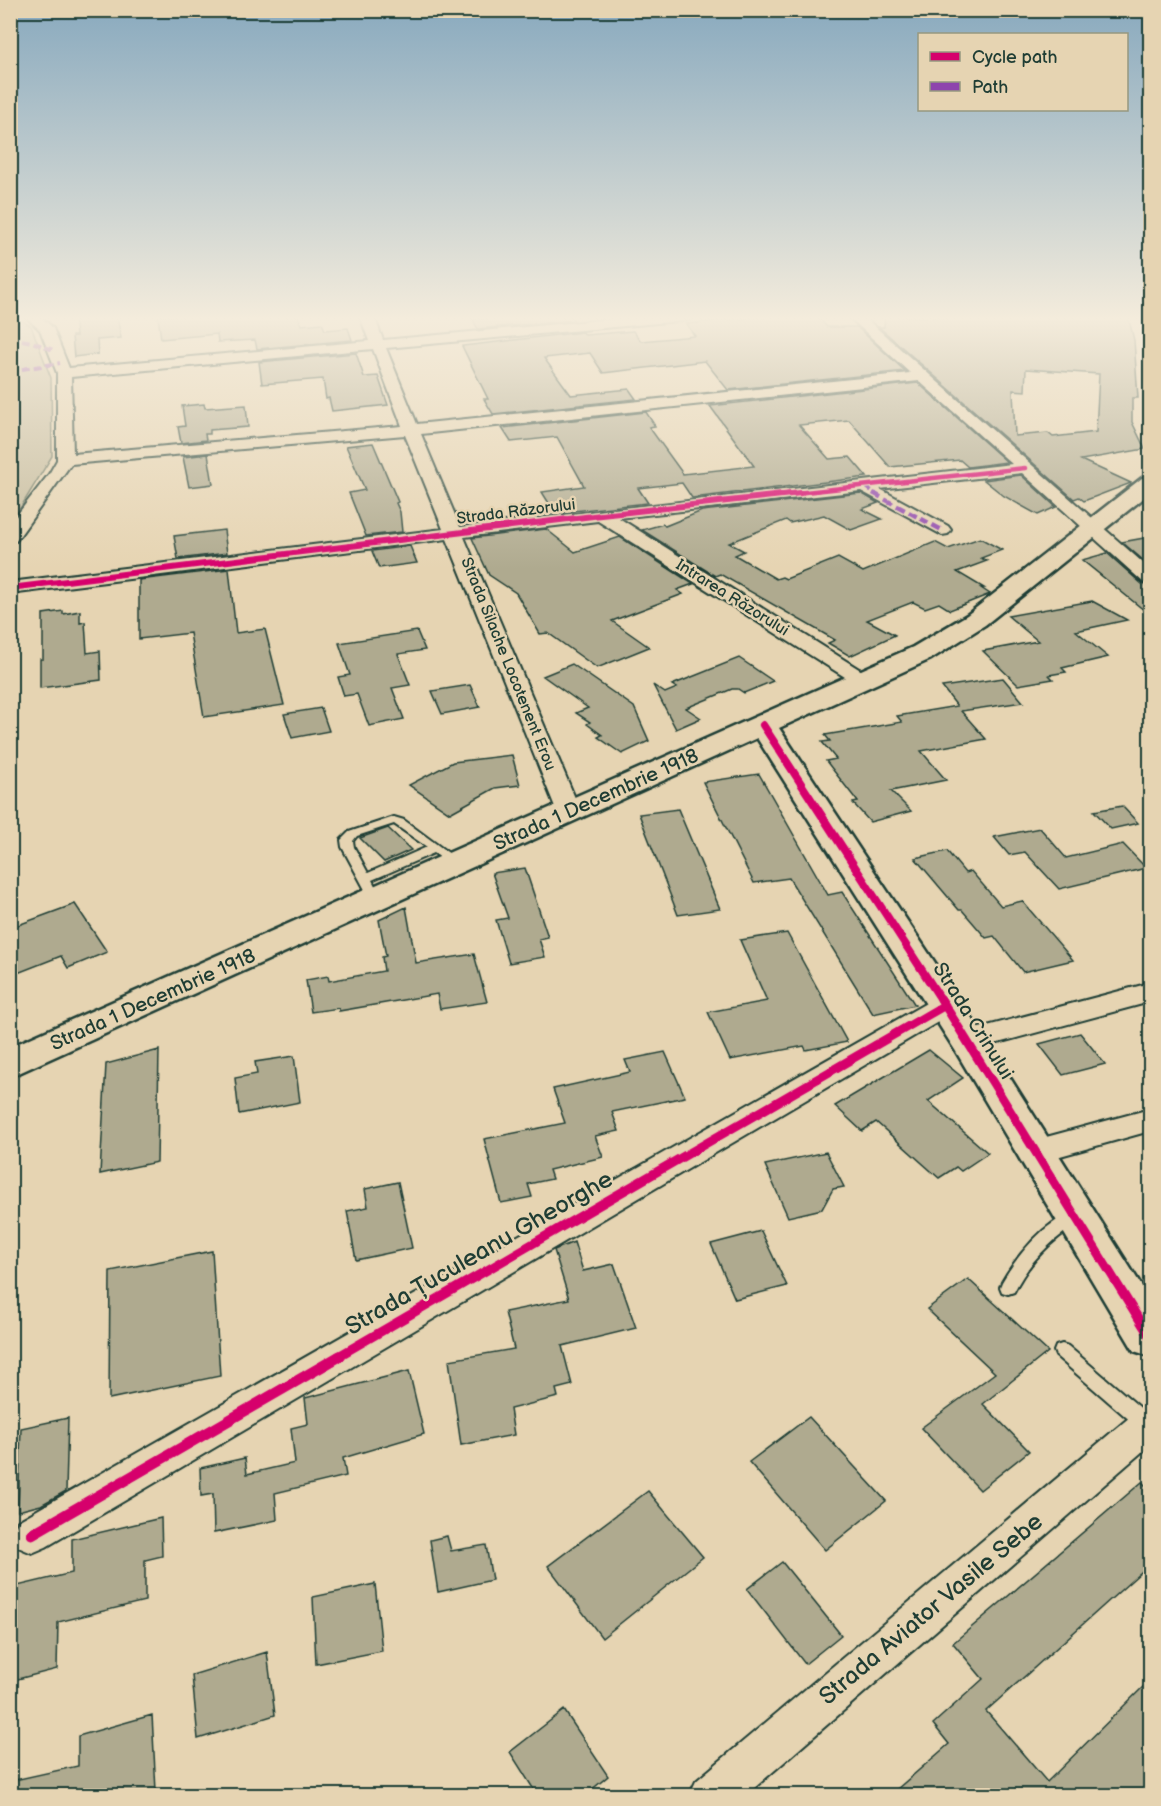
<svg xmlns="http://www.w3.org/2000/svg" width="1161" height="1806" viewBox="0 0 1161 1806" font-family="'Balsamiq Sans',sans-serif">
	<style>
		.green { fill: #c5bb9d; stroke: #727c68; stroke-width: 1.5 }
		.building { fill: #afaa8f; stroke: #1f3d34; stroke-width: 1.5; fill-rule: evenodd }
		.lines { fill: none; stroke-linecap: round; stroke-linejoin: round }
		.lane-casing { stroke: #1f3d34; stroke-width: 4 }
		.street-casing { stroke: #1f3d34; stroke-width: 4 }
		.secondary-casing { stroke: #1f3d34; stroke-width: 5 }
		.lane { fill: #e6d4b2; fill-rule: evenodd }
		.street { fill: #e6d4b2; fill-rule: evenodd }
		.secondary { fill: #e6d4b2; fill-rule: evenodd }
		.quiet-far1 { stroke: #8e44ad; stroke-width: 4; stroke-dasharray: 8 4; stroke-linecap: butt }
		.quiet { stroke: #8e44ad; stroke-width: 4.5; stroke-dasharray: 9 4.5; stroke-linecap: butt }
		.cycleway-far4-casing { stroke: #e6d4b2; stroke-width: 7 }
		.cycleway-far3-casing { stroke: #e6d4b2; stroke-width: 9 }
		.cycleway-far2-casing { stroke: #e6d4b2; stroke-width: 11 }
		.cycleway-far1-casing { stroke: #e6d4b2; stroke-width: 13 }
		.cycleway-casing { stroke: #e6d4b2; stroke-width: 15 }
		.cycleway-far4 { stroke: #d6006c; stroke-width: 4.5 }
		.cycleway-far3 { stroke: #d6006c; stroke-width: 6 }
		.cycleway-far2 { stroke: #d6006c; stroke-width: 8 }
		.cycleway-far1 { stroke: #d6006c; stroke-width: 9 }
		.cycleway { stroke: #d6006c; stroke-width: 11 }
		.labels { text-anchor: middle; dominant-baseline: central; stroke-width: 5; stroke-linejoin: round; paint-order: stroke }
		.far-street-label { font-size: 16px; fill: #1f3d34; stroke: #e6d4b2 }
		.street-label { font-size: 20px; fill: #1f3d34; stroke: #e6d4b2 }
		.near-street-label { font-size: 24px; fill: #1f3d34; stroke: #e6d4b2 }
	</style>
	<rect width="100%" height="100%" fill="#e6d4b2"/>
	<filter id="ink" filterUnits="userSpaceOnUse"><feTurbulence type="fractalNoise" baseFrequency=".0167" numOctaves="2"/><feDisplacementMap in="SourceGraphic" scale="12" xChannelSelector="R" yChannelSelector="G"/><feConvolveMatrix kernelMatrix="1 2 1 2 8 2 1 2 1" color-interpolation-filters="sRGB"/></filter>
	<g filter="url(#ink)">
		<path class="green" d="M11 316H15L31 326 51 378 52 456 11 523Z"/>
		<path class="building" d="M74 316H117L121 338 97 340 98 354 74 357 72 336H76Z
			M158 316H298L301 325 322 323 325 330 348 328 352 340 257 349 255 340 218 342 217 334 161 339Z
			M496 316H570L574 320 478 329 473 320 497 318Z
			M775 316H817L827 327H857L905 371 728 390 705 361 603 373 590 353 544 358 571 395 629 389 636 399 493 414 484 399H488L462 346 583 332 585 335 633 331 641 341 695 336 686 324Z
			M885 316 944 318 1128 316 1134 340 1138 398H1132V422L1145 449 1081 460 1131 483 1084 501 1079 497 1074 499 879 327H884ZM1026 369 1099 374 1096 432 1053 437 1048 433 1015 436 1013 390 1025 391Z
			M356 353 364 377 378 376 388 405 332 411 329 398 326 399 323 379 262 384 259 362Z
			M918 383 1007 462 968 467 960 460 890 467 849 420 799 425 829 459 850 457 867 477 692 498 682 483 638 488 648 503 555 513 542 492 584 486 557 437 511 442 502 428 646 412 655 426 649 427 683 474 754 466 710 406Z
			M204 404 205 408 246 405 248 427 210 430V434H205L206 440 181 443 178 427 185 426 182 406Z
			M373 443 398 502 396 503 400 512 402 532 366 536 349 493 365 490 346 446Z
			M208 454 213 484 189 487 183 457Z
			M1021 475 1056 507 1038 515 1004 496 984 480Z
			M861 493 878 503 862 509 882 519 851 530 824 515 790 523 786 520 729 543 744 551 735 555 776 579 782 577 786 579 838 558 863 572 935 542 948 549 980 538 1002 550 981 558 987 561 957 572 984 588H981L990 594 950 610 939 603 925 608 913 602 867 620 895 635 850 656 828 643 835 640 720 574 715 576 642 530 663 524 665 526 702 511Z
			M546 529 575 552 620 537 693 584 677 590 683 594 612 621 649 647 597 668 548 633 540 634 516 593 489 575 472 538Z
			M224 530 227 553 178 559 174 536Z
			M1150 537V566L1122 542Z
			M410 546 417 563 379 568 372 551Z
			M1107 553 1142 584 1150 586V615L1082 560Z
			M229 569 236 633 265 629 284 705 204 717 190 633 139 639V580Z
			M1092 601 1127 620 1076 631 1108 657 1062 668 1066 672 1049 675 1053 679 1018 685 983 651 1038 641 1008 616Z
			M63 611V614L80 611V623L85 622 87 653 100 651 101 680 40 688V659H43V614Z
			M417 631 425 650 398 654 410 685 392 688 404 719 369 726 357 694 344 696 338 677 350 675 339 643Z
			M739 658 773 681 744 693 738 689H732L686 708 701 718 676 729 653 685 665 693 677 688 672 685Z
			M572 664 634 707 649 741 622 754 598 737 602 735 587 724 590 722 576 713 588 708 543 676Z
			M1003 678 1023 702 961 711 986 739 921 751 946 780 891 791 911 811 870 822 853 803 858 802 826 761 836 759 822 742 830 741 825 735 902 722 897 716 957 706 942 687Z
			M470 685 480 707 442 714 432 691Z
			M321 708 329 731 292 738 284 714Z
			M512 755 520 785 495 788 450 813 409 785 453 762Z
			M759 774 828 895 842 892 915 1005 873 1014 789 878 754 883 703 782Z
			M1122 806 1138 823 1111 829 1094 811Z
			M678 809 720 909 678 915 639 814Z
			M388 828 411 850 384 862 360 838Z
			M1040 828 1066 858 1123 844 1146 868 1059 889 1025 852 1009 855 994 837Z
			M947 851 965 873 971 871 1001 906 1022 901 1073 960 1023 972 994 936 986 938 962 910H959L915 858Z
			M525 868 548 937 539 939 545 957 509 963 496 920 508 918 492 873Z
			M75 904 107 952 68 968 61 956 10 976V928Z
			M406 907 416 963 474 954 487 1002 440 1009 437 994 339 1011V1008L311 1012 306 980 328 976 329 981 384 971 382 957 386 956 379 920Z
			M787 933 847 1042 806 1050 804 1046 730 1060 708 1012 767 1001 740 940Z
			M1080 1033 1105 1064 1063 1075 1039 1044Z
			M159 1050 157 1162 100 1174 106 1064Z
			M929 1050 963 1078 928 1101 988 1153 961 1171 956 1167 939 1178 876 1122 862 1131 835 1106Z
			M665 1052 685 1097 612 1112 619 1131 595 1136 603 1157 549 1170 552 1179 528 1184 532 1197 501 1203 484 1139 565 1123 553 1089 630 1072 625 1060Z
			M294 1056 300 1102 239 1114 235 1078 257 1074 255 1062Z
			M826 1152 844 1187 833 1189 822 1209 788 1217 765 1165Z
			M398 1182 412 1248 356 1260 347 1211 368 1207 365 1189Z
			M761 1231 787 1286 735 1299 711 1244Z
			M574 1242 583 1271 614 1264 636 1328 562 1346 572 1385 556 1389 558 1397 510 1409 514 1435 461 1445 449 1360 514 1349 505 1312 569 1299 554 1250Z
			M212 1251 220 1376 109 1399 110 1271Z
			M968 1279 1048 1352 983 1404 1029 1451 980 1490 921 1428 995 1373 927 1309Z
			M409 1371 424 1434 343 1458 346 1476 275 1493 277 1520 214 1533 213 1494 201 1496 200 1468 245 1458 247 1474 295 1463 291 1428 308 1424 305 1398Z
			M809 1417 886 1501 825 1550 749 1462Z
			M68 1418 66 1491 41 1505 18 1511 21 1428Z
			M1142 1482 1150 1490V1564L986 1711 1047 1782 1150 1680V1784L1139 1796H889L949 1744 933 1724 983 1679 953 1643Z
			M648 1491 703 1557 602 1638 548 1566Z
			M161 1518 162 1556 145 1560V1601L58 1622 57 1669 10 1681 13 1587 72 1573V1539Z
			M447 1536 451 1551 486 1545 492 1580 438 1592 430 1540Z
			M782 1562 841 1635 805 1664 747 1589Z
			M375 1584 382 1651 316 1664 313 1597Z
			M267 1652 275 1715 198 1739 192 1675Z
			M564 1710 608 1776 584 1796H538L510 1752Z
			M152 1715 156 1791 142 1796H10V1781L78 1766V1736Z"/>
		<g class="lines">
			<g class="lane-casing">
				<path id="lane" d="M394 817 404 820 462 863 460 866H452L434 853 372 880 382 899 376 903 370 899 342 847 341 840 349 832ZM394 824 427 847 368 873 354 847 353 841 357 836Z
					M1074 1212 1079 1214 1081 1218 1079 1222C1051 1241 1029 1261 1014 1292L1008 1294 1002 1292 1000 1287 1002 1282C1017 1256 1044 1222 1074 1212Z
					M1062 1344 1068 1346 1150 1416V1431L1147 1432 1141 1430 1056 1356 1054 1351 1056 1346Z"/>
			</g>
			<g class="street-casing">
				<path id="street" d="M25 316H40L53 328 69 368 369 341 360 316H374L383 340 644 316H697L690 320 386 348 417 424 910 373 848 316H863L1150 569V584L1143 582 1022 473 880 489 948 526 951 530 948 534 942 535 861 491 619 518 870 676 874 680 870 684 863 686 856 684 598 521 464 537 581 812 577 817 569 819 561 817 557 812 447 539 10 594V582L443 529 405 435 71 464 16 541 10 542V524L49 474 57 460V373L40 330ZM373 349 402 426 73 454 71 377ZM919 381 1012 464 460 527 421 434Z
					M1150 983V1002L968 1051 958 1048 954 1041 958 1034 968 1031Z
					M945 995 955 998 959 1005 955 1012 46 1547 32 1553 18 1547 13 1534 18 1521 935 998Z
					M1150 1109V1131L1035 1163 1024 1159 1020 1151 1024 1143Z
					M1150 1406V1445L745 1796H689L696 1781 1137 1411Z"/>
			</g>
			<g class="secondary-casing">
				<path id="secondary" d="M1141 316H1150V322L1144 321Z
					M1150 476V493L985 625 931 659 779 728 981 1032 1150 1299V1356L1134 1351 955 1050 757 738 10 1077V1047L913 647 967 615 1142 478Z"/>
			</g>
			<use href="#lane" class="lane"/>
			<use href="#street" class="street"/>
			<use href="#secondary" class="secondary"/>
			<path class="quiet-far1" d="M10 338 32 342 56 351
				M10 371 60 363
				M865 486 876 494"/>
			<path class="quiet" d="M873 493 942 530"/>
			<g class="cycleway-far4-casing">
				<path id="cycleway-far4" d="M787 494 1025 468"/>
			</g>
			<g class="cycleway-far3-casing">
				<path id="cycleway-far3" d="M10 588 601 515 801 493"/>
			</g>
			<g class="cycleway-far2-casing">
				<path id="cycleway-far2" d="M763 725 942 1001"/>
			</g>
			<g class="cycleway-far1-casing">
				<path id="cycleway-far1" d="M941 999 1150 1337
					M337 1357 945 1005"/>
			</g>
			<g class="cycleway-casing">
				<path id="cycleway" d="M32 1534 340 1356"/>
			</g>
			<use href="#cycleway-far4" class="cycleway-far4"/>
			<use href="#cycleway-far3" class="cycleway-far3"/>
			<use href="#cycleway-far2" class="cycleway-far2"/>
			<use href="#cycleway-far1" class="cycleway-far1"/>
			<use href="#cycleway" class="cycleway"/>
		</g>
	</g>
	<linearGradient id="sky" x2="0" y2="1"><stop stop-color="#88a9be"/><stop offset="0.56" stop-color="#f4ecdc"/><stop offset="1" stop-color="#f4ecdc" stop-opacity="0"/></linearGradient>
	<rect width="1161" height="569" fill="url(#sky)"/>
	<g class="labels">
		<g class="far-street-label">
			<text transform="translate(516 512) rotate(-7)">Strada Răzorului</text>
			<text transform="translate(732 598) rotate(32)">Intrarea Răzorului</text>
			<text transform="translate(508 664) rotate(68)">Strada Silache Locotenent Erou</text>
		</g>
		<g class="street-label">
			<text transform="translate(596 800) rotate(-24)">Strada 1 Decembrie 1918</text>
			<text transform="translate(153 1000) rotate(-24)">Strada 1 Decembrie 1918</text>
			<text transform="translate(973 1021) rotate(58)">Strada Crinului</text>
		</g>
		<g class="near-street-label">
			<text transform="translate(479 1253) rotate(-30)">Strada Țuculeanu Gheorghe</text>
			<text transform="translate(931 1609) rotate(-40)">Strada Aviator Vasile Sebe</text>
		</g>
	</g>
	<rect width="1161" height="1806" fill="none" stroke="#e6d4b2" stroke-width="36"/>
	<rect x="18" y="18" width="1125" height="1770" fill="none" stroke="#1f3d34" stroke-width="2" filter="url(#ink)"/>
	<rect x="918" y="33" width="210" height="78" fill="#e6d4b2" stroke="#969880" stroke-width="1.5"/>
	<rect x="930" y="52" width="30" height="9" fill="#d6006c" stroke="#969880" stroke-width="1.5"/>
	<text x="972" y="63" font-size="18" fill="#1f3d34">Cycle path</text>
	<rect x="930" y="82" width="30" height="9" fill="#8e44ad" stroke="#969880" stroke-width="1.5"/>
	<text x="972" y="93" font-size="18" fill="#1f3d34">Path</text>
</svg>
